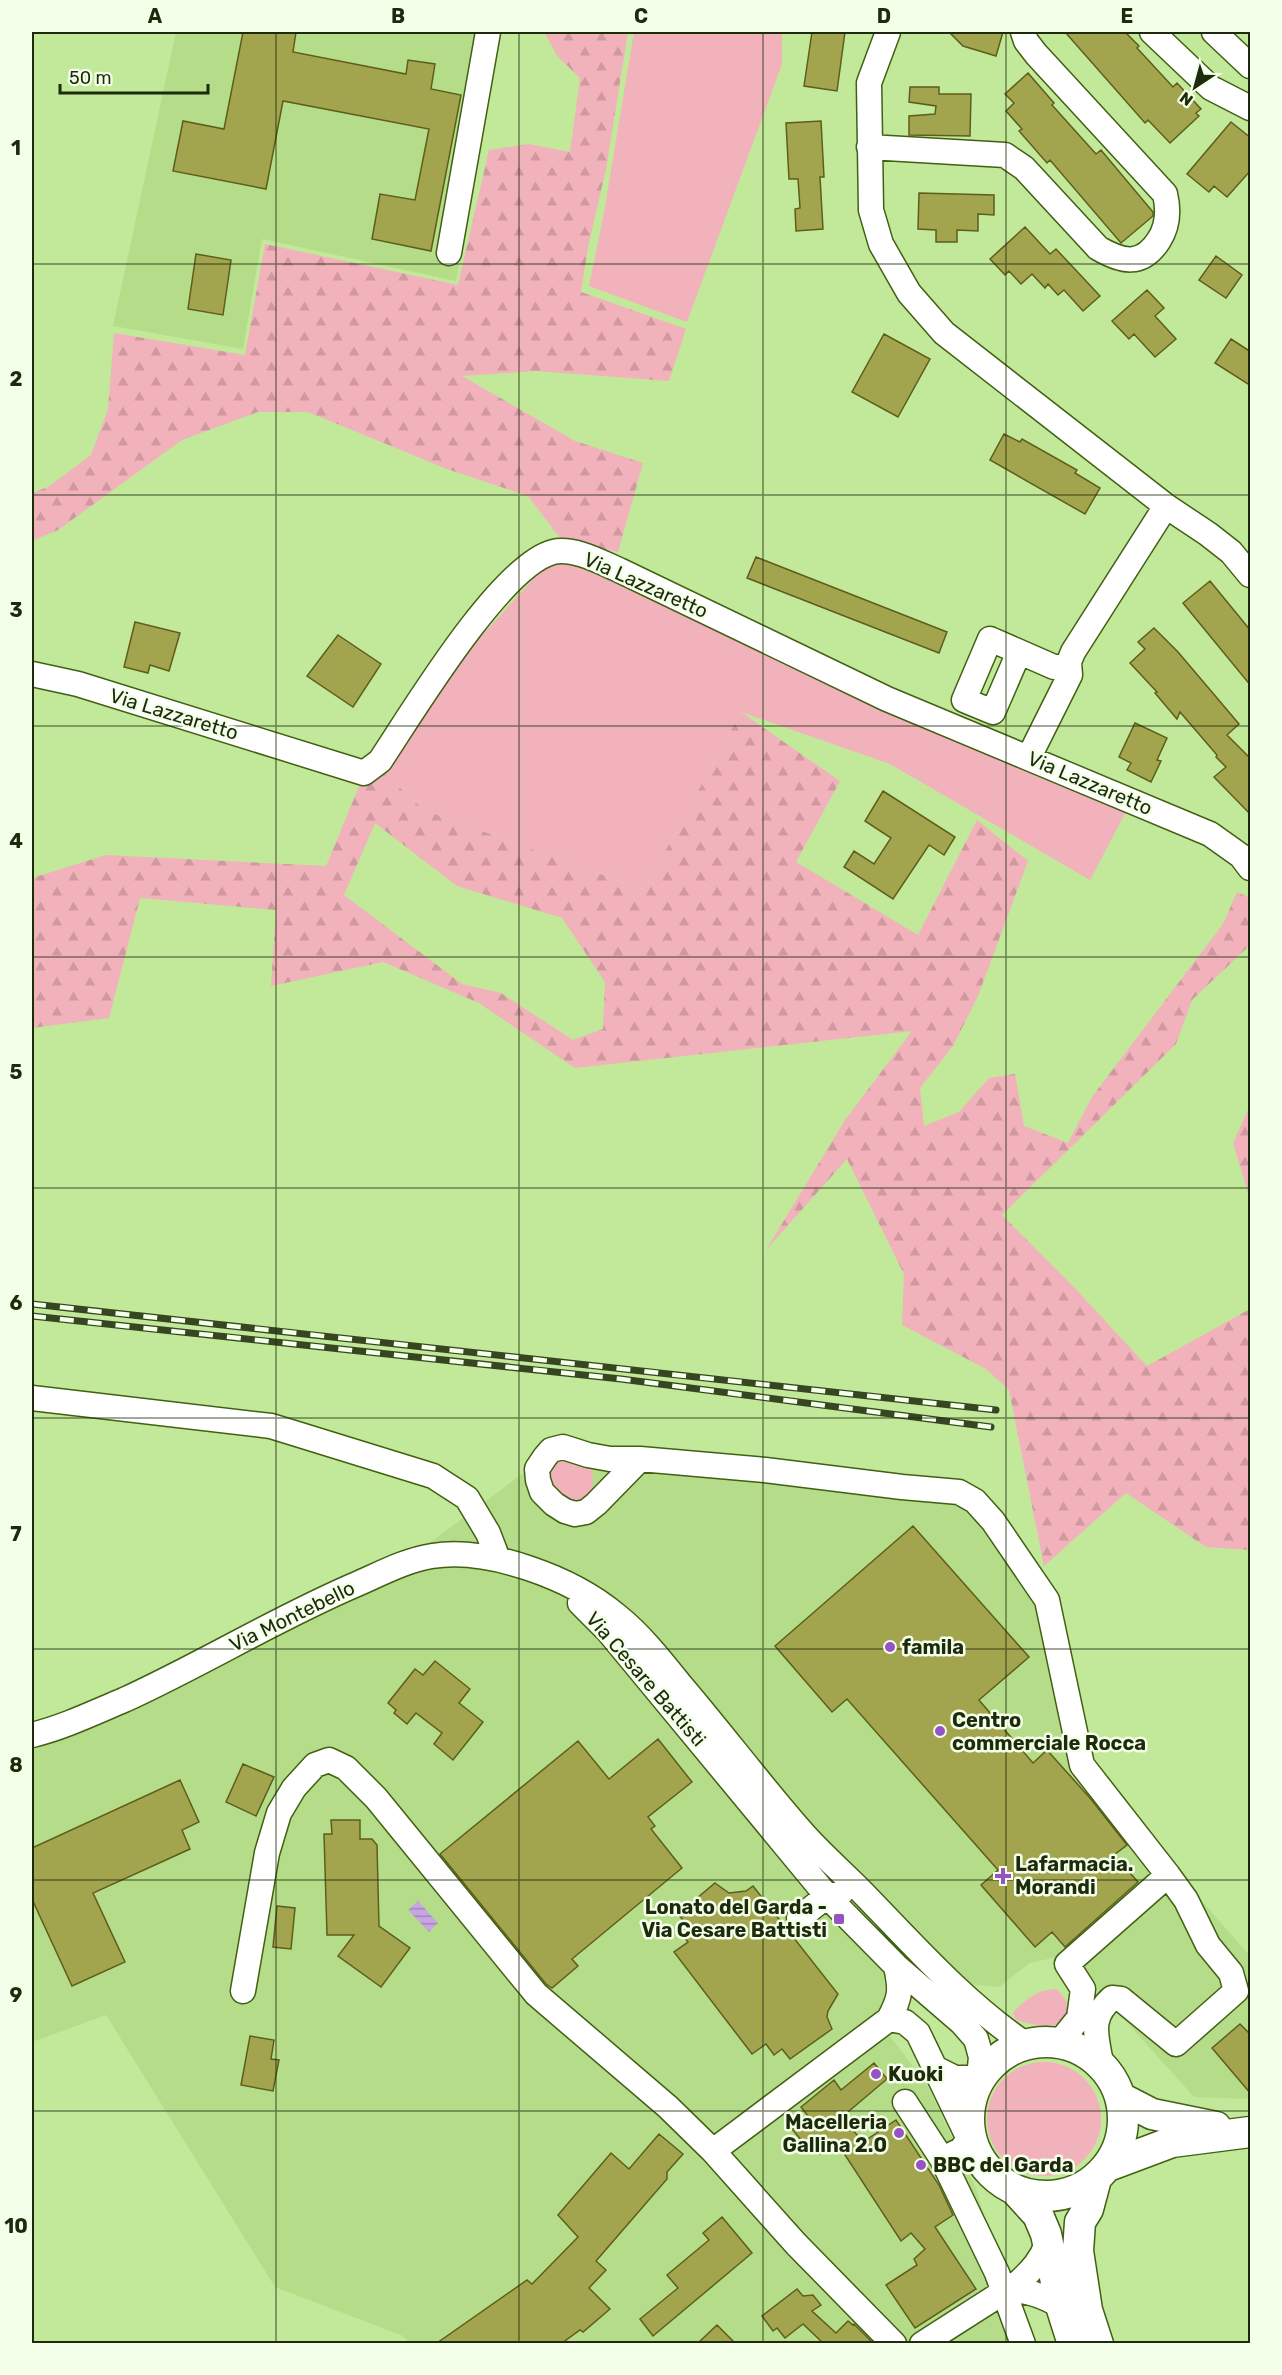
<svg xmlns="http://www.w3.org/2000/svg" width="1282" height="2375" viewBox="0 0 1282 2375" font-family="Rubik,sans-serif">
	<style>
		.built { fill: #b5dd89 }
		.green { fill: #f2b2bb }
		.forest { fill: url(#forest-firs); fill-rule: evenodd }
		.water { fill: url(#water-rules) }
		.building { fill: #a2a44e; stroke: #5e5e1b; stroke-width: 1.5 }
		.lines { fill: none; stroke-linecap: round; stroke-linejoin: round }
		.minor-casing { stroke: #416012; stroke-width: 27 }
		.major-casing { stroke: #416012; stroke-width: 33 }
		.minor { stroke: #fff; stroke-width: 24 }
		.major { stroke: #fff; stroke-width: 30 }
		.rail-casing { stroke: #354620; stroke-width: 7 }
		.rail { stroke: #f3ffe8; stroke-width: 4.5; stroke-dasharray: 14; stroke-linecap: butt }
		.grid { fill: none; stroke: #1d2a0b; stroke-width: 1.5; stroke-opacity: 0.55 }
		.poi-dot { fill: #9752c6; stroke: #f3ffe8; stroke-width: 2 }
		.labels { text-anchor: middle; dominant-baseline: central; stroke-width: 5; stroke-linejoin: round; paint-order: stroke }
		.street-label { font-size: 20px; fill: #1d2a0b; stroke: #f3ffe8 }
		.poi-label { font-size: 20px; font-weight: bold; fill: #1d2a0b; stroke: #f3ffe8; text-anchor: start }
		.neatline { fill: none; stroke: #1d2a0b; stroke-width: 2 }
		.grid-label { font-size: 20px; text-anchor: middle; font-weight: bold; fill: #1d2a0b }
	</style>
	<defs>
		<pattern id="forest-firs" width="22" height="20" patternUnits="userSpaceOnUse" patternTransform="scale(1.5)"><rect width="22" height="20" fill="#f2b2bb"/><path d="M5 1l3.5 6h-7zM16 11l3.5 6h-7z" fill="#cf999f"/></pattern>
		<pattern id="water-rules" width="6" height="5" patternUnits="userSpaceOnUse" patternTransform="scale(1.5)"><rect width="6" height="5" fill="#c7a5e1"/><path d="M0 2.5h6" fill="none" stroke="#a187b5"/></pattern>
	</defs>
	<rect width="100%" height="100%" fill="#c2e89a"/>
	<path class="built" d="M176 32H501L456 281 262 239 243 349 113 326Z
		M545 1457 959 1492 1047 1600 1082 1765 1250 1956V2099L1194 2097 1066 1955 1030 1963 999 1987 884 1977 886 2031 926 2083 976 2188 1021 2343H410L403 2336 275 2287 106 2015 32 2042V1735L397 1567Z"/>
	<path class="green" d="M634 32H782V64L687 322 589 286 604 213Z
		M573 562 1128 808 1090 880 890 764 741 712 644 890 424 810 383 772 462 657 547 564Z
		M561 1458 590 1466C596 1480 594 1500 575 1503 571 1503 565 1501 560 1501L547 1476 555 1462Z
		M1056 1989C1069 1999 1076 2021 1054 2025 1042 2028 1028 2023 1016 2020L1013 2013C1027 1998 1037 1990 1056 1989Z
		M987 2119a57 57 0 1 1 114 0a57 57 0 1 1-114 0Z"/>
	<path class="forest" d="M544 32H628L606 169 588 247 581 292 686 329 669 381 536 371 462 376 575 441 643 463 618 552 560 538 528 496 447 469 308 412H258L182 440 58 530 32 541V493L48 487 91 455 108 409 114 333 245 355 265 244 458 285 489 150 529 144 570 152 580 78 558 57Z
		M741 712 840 781 796 862 918 935 977 820 1028 861 978 996 953 1046 920 1088 924 1126 959 1112 989 1078 1015 1074 1024 1126 1068 1143 1092 1097 1223 924 1237 892 1250 898V945L1192 1000 1176 1044 1002 1215 1072 1285 1147 1366 1250 1309V1550L1206 1547 1126 1493 1044 1566 1009 1390 986 1369 902 1325 904 1274 847 1159 766 1250 845 1120 912 1031 575 1068 479 1003 383 962 271 986 276 910 140 898 109 1018 32 1028V878L106 855 326 866 360 784 383 772 424 810 644 890ZM375 823 457 886 562 918 605 982 603 1029 573 1040 501 993 462 984 344 895Z
		M1250 1105V1199L1233 1143Z"/>
	<path class="water" d="M418 1901 438 1923 429 1932 408 1910Z"/>
	<path class="building" d="M243 32H296L293 52 406 74 408 60 435 64 431 89 461 95 431 251 372 239 380 194 415 200 429 129 283 101 266 189 173 171 183 121 224 129Z
		M812 32H845L837 91 804 86Z
		M949 32H1003L996 56 963 46Z
		M1065 32H1125L1139 46 1137 48 1173 87 1177 83 1201 109 1196 113 1199 116 1170 143 1148 120 1145 123Z
		M1028 73 1054 103 1052 105 1096 154 1101 150 1153 212V216L1121 243 1050 160 1047 163 1019 131 1022 129 1006 111 1014 103 1005 94Z
		M910 87H939V94H971L970 136 909 135V116L935 114 936 106 909 102Z
		M821 121 824 177H820L823 229 796 231 795 209 800 208 798 179H789L786 123Z
		M1231 122 1251 138V170L1227 197 1214 186 1209 192 1187 174Z
		M919 193 994 195V215L978 214V231L957 230V242H936V230L918 229Z
		M1025 227 1050 254 1056 249 1100 296 1083 311 1064 290 1058 295 1048 284 1045 288 1032 274 1021 284 1009 271 1005 275 990 259Z
		M196 254 231 260 223 315 188 309Z
		M1216 256 1242 275 1226 298 1199 280Z
		M1147 290 1164 308 1155 316 1176 339 1155 357 1134 334 1129 339 1112 321Z
		M884 334 930 359 898 417 852 392Z
		M1231 339 1251 352V386L1215 363Z
		M1004 434 1020 442 1022 439 1077 470 1075 473 1100 488 1085 514 990 460Z
		M756 557 947 632 939 653 747 578Z
		M1210 581 1251 631V686L1183 603Z
		M135 622 180 633 169 671 150 665 148 673 124 667Z
		M1154 628 1178 652 1239 724 1227 735 1251 759V815L1214 777 1226 767 1216 757 1217 755 1180 712 1177 719 1155 693 1157 692 1130 663 1145 649 1138 642Z
		M338 635 381 664 353 707 307 676Z
		M1135 723 1167 738 1157 760 1161 761 1151 782 1127 770 1131 763 1119 757Z
		M883 791 955 837 944 855 929 845 893 899 844 867 854 851 874 864 891 838 865 821Z
		M913 1526 1029 1657 979 1700 1033 1763 1047 1750 1090 1798 1127 1845 1114 1855 1138 1882 1065 1947 1052 1932 1035 1947 981 1885 998 1870 847 1699 832 1712 775 1646Z
		M435 1661 470 1689 459 1703 483 1722 453 1760 434 1744 442 1733 416 1713 407 1724 394 1713 396 1710 388 1703 415 1669 423 1675Z
		M658 1739 692 1782 648 1817 655 1826 651 1829 682 1868 572 1959 578 1966 552 1988 546 1984 440 1854 578 1741 609 1779Z
		M243 1764 274 1777 256 1816 226 1802Z
		M180 1780 199 1822 182 1830 190 1849 93 1893 125 1962 72 1986 32 1899V1848Z
		M331 1820H360V1839H372L377 1845 379 1926 410 1948 381 1987 338 1956 354 1935H327L324 1834H332Z
		M715 1883 729 1893 746 1891 753 1886 838 1994 828 2011 827 2017 832 2029 790 2059 782 2049 774 2055 766 2044 752 2054 674 1952 688 1942 679 1930 686 1924 678 1914Z
		M277 1906 295 1908 291 1949 273 1947Z
		M1240 2024 1251 2035V2094L1212 2048Z
		M250 2036 274 2040 271 2059 279 2060 273 2091 241 2085Z
		M874 2063 887 2079 842 2117 863 2142 896 2120 939 2185 953 2215 935 2227 976 2289 915 2328 886 2285 917 2265 914 2259 925 2249 911 2233 901 2241 836 2141 820 2154 810 2142 806 2146 792 2129 808 2116 801 2107 834 2080 841 2090Z
		M659 2134 683 2154 667 2172V2179L596 2261 606 2270 589 2288 610 2309 583 2332 580 2330 562 2343H437L527 2280 532 2284 578 2237 558 2215 611 2153 629 2169Z
		M722 2217 752 2253 653 2336 640 2319 678 2288 667 2275 709 2240 703 2233Z
		M797 2289 803 2296 813 2295 821 2305 812 2311 836 2333 848 2321 853 2325 854 2324 873 2343H823L803 2324 785 2338 777 2328 773 2331 762 2316Z
		M717 2325 735 2343H698Z"/>
	<g class="lines">
		<g class="minor-casing">
			<path id="minor" d="M888 32 869 83 871 210 881 244 909 293 944 333 1166 506 1208 534 1231 552 1250 575
				M1152 32 1211 88 1250 108
				M1214 32 1250 66
				M869 147 1005 155 1024 168 1098 248C1122 262 1142 267 1159 240 1168 226 1169 211 1165 194L1036 54 1026 41 1023 32
				M449 253 488 32
				M1019 652 993 712 964 700 990 639 1054 667H1063L1069 662
				M32 674 78 684 364 773 380 761C412 713 500 566 553 552 573 547 601 562 619 570L887 699 1210 834 1241 856 1250 868
				M1029 757 1070 675 1069 662 1073 652 1166 506
				M32 1398 271 1426 433 1476 467 1498 488 1533 498 1559
				M640 1459 596 1504 586 1512 575 1514 565 1511 554 1504 542 1492 538 1480 537 1469 545 1457 551 1450 563 1447 588 1455 610 1459H640L765 1470 902 1487 959 1492 975 1501 993 1521 1047 1600 1082 1765 1168 1875 1067 1964 1083 1989 1079 2018 1059 2043
				M580 1603 608 1631 827 1896 896 1966 962 2023 976 2039 981 2057 979 2078H955L937 2069
				M32 1735C64 1727 93 1713 124 1700 203 1664 277 1618 357 1584 380 1574 406 1560 432 1556 489 1547 572 1578 616 1615 640 1634 660 1659 679 1683 721 1732 759 1783 801 1831 819 1852 839 1869 858 1888 912 1943 961 2000 1025 2044
				M799 1918 827 1896 841 1893
				M243 1991 267 1853 279 1813 294 1788 315 1765 329 1760 346 1768 376 1798 536 1994 668 2107 713 2151 796 2244 894 2344
				M889 2019C901 1997 901 1990 896 1966
				M1101 2064C1097 2036 1088 2019 1112 1998L1121 1999 1176 2044 1236 1991 1231 1973 1208 1945 1186 1900 1168 1875
				M905 2102 942 2159 997 2273 1023 2344
				M713 2151 889 2019 905 2022 918 2033 969 2139 961 2150 942 2159
				M1002 2291C1026 2289 1041 2295 1061 2306
				M922 2344 1019 2282C1032 2270 1041 2260 1047 2244"/>
		</g>
		<g class="major-casing">
			<path id="major" d="M969 2119a77 77 0 1 1 154 0a77 77 0 1 1-154 0Z
				M1121 2098 1152 2114 1216 2127
				M1108 2166 1172 2142 1250 2132
				M1096 2179 1088 2209 1080 2222 1078 2251 1087 2310 1098 2344
				M1017 2192 1038 2215 1046 2234 1061 2306 1073 2344"/>
		</g>
		<use href="#minor" class="minor"/>
		<use href="#major" class="major"/>
		<g class="rail-casing">
			<path id="rail" d="M32 1304 996 1410
				M32 1316 621 1379 991 1427"/>
		</g>
		<use href="#rail" class="rail"/>
	</g>
	<path class="grid" d="M276 32V2344M519 32V2344M763 32V2344M1006 32V2344M32 264H1250M32 495H1250M32 726H1250M32 957H1250M32 1188H1250M32 1418H1250M32 1649H1250M32 1880H1250M32 2111H1250"/>
	<g class="poi-dot">
		<circle cx="890" cy="1647" r="6"/>
		<circle cx="940" cy="1731" r="6"/>
		<path d="M1000 1867h6v6h6v6h-6v6h-6v-6h-6v-6h6z"/>
		<rect x="833" y="1913" width="12" height="12" rx="3"/>
		<circle cx="876" cy="2074" r="6"/>
		<circle cx="899" cy="2133" r="6"/>
		<circle cx="921" cy="2165" r="6"/>
	</g>
	<g class="labels">
		<g class="street-label">
			<text transform="translate(646 585) rotate(24)">Via Lazzaretto</text>
			<text transform="translate(174 714) rotate(17)">Via Lazzaretto</text>
			<text transform="translate(1090 783) rotate(23)">Via Lazzaretto</text>
			<text transform="translate(292 1616) rotate(-26)">Via Montebello</text>
			<text transform="translate(646 1679) rotate(49)">Via Cesare Battisti</text>
		</g>
		<g class="poi-label">
			<text x="902" y="1647">famila</text>
			<text x="952" y="1720">Centro<tspan x="952" dy="23">commerciale Rocca</tspan></text>
			<text x="1015" y="1864">Lafarmacia.<tspan x="1015" dy="23">Morandi</tspan></text>
			<text x="827" y="1907" text-anchor="end">Lonato del Garda -<tspan x="827" dy="23">Via Cesare Battisti</tspan></text>
			<text x="888" y="2074">Kuoki</text>
			<text x="887" y="2122" text-anchor="end">Macelleria<tspan x="887" dy="23">Gallina 2.0</tspan></text>
			<text x="933" y="2165">BBC del Garda</text>
		</g>
	</g>
	<rect width="1282" height="2375" fill="none" stroke="#f3ffe8" stroke-width="66"/>
	<g transform="translate(1195 87) rotate(216)" stroke="#f3ffe8" stroke-width="4.5" paint-order="stroke">
	<path d="M0-4.5L10 22L0 15L-10 22Z" fill="#1d2a0b"/>
	<text y="-9" font-size="16" font-weight="bold" text-anchor="middle" fill="#1d2a0b">N</text>
	</g>
	<path d="M60 84v9h148v-9" fill="none" stroke="#1d2a0b" stroke-width="3"/>
	<text x="69" y="84" font-size="18" fill="#1d2a0b" stroke="#f3ffe8" stroke-width="4.5" paint-order="stroke">50 m</text>
	<rect x="33" y="33" width="1216" height="2309" class="neatline"/>
	<g class="grid-label">
		<text x="155" y="23">A</text>
		<text x="398" y="23">B</text>
		<text x="641" y="23">C</text>
		<text x="884" y="23">D</text>
		<text x="1127" y="23">E</text>
		<text x="16" y="155">1</text>
		<text x="16" y="386">2</text>
		<text x="16" y="617">3</text>
		<text x="16" y="848">4</text>
		<text x="16" y="1079">5</text>
		<text x="16" y="1310">6</text>
		<text x="16" y="1541">7</text>
		<text x="16" y="1772">8</text>
		<text x="16" y="2002">9</text>
		<text x="16" y="2233">10</text>
	</g>
</svg>
